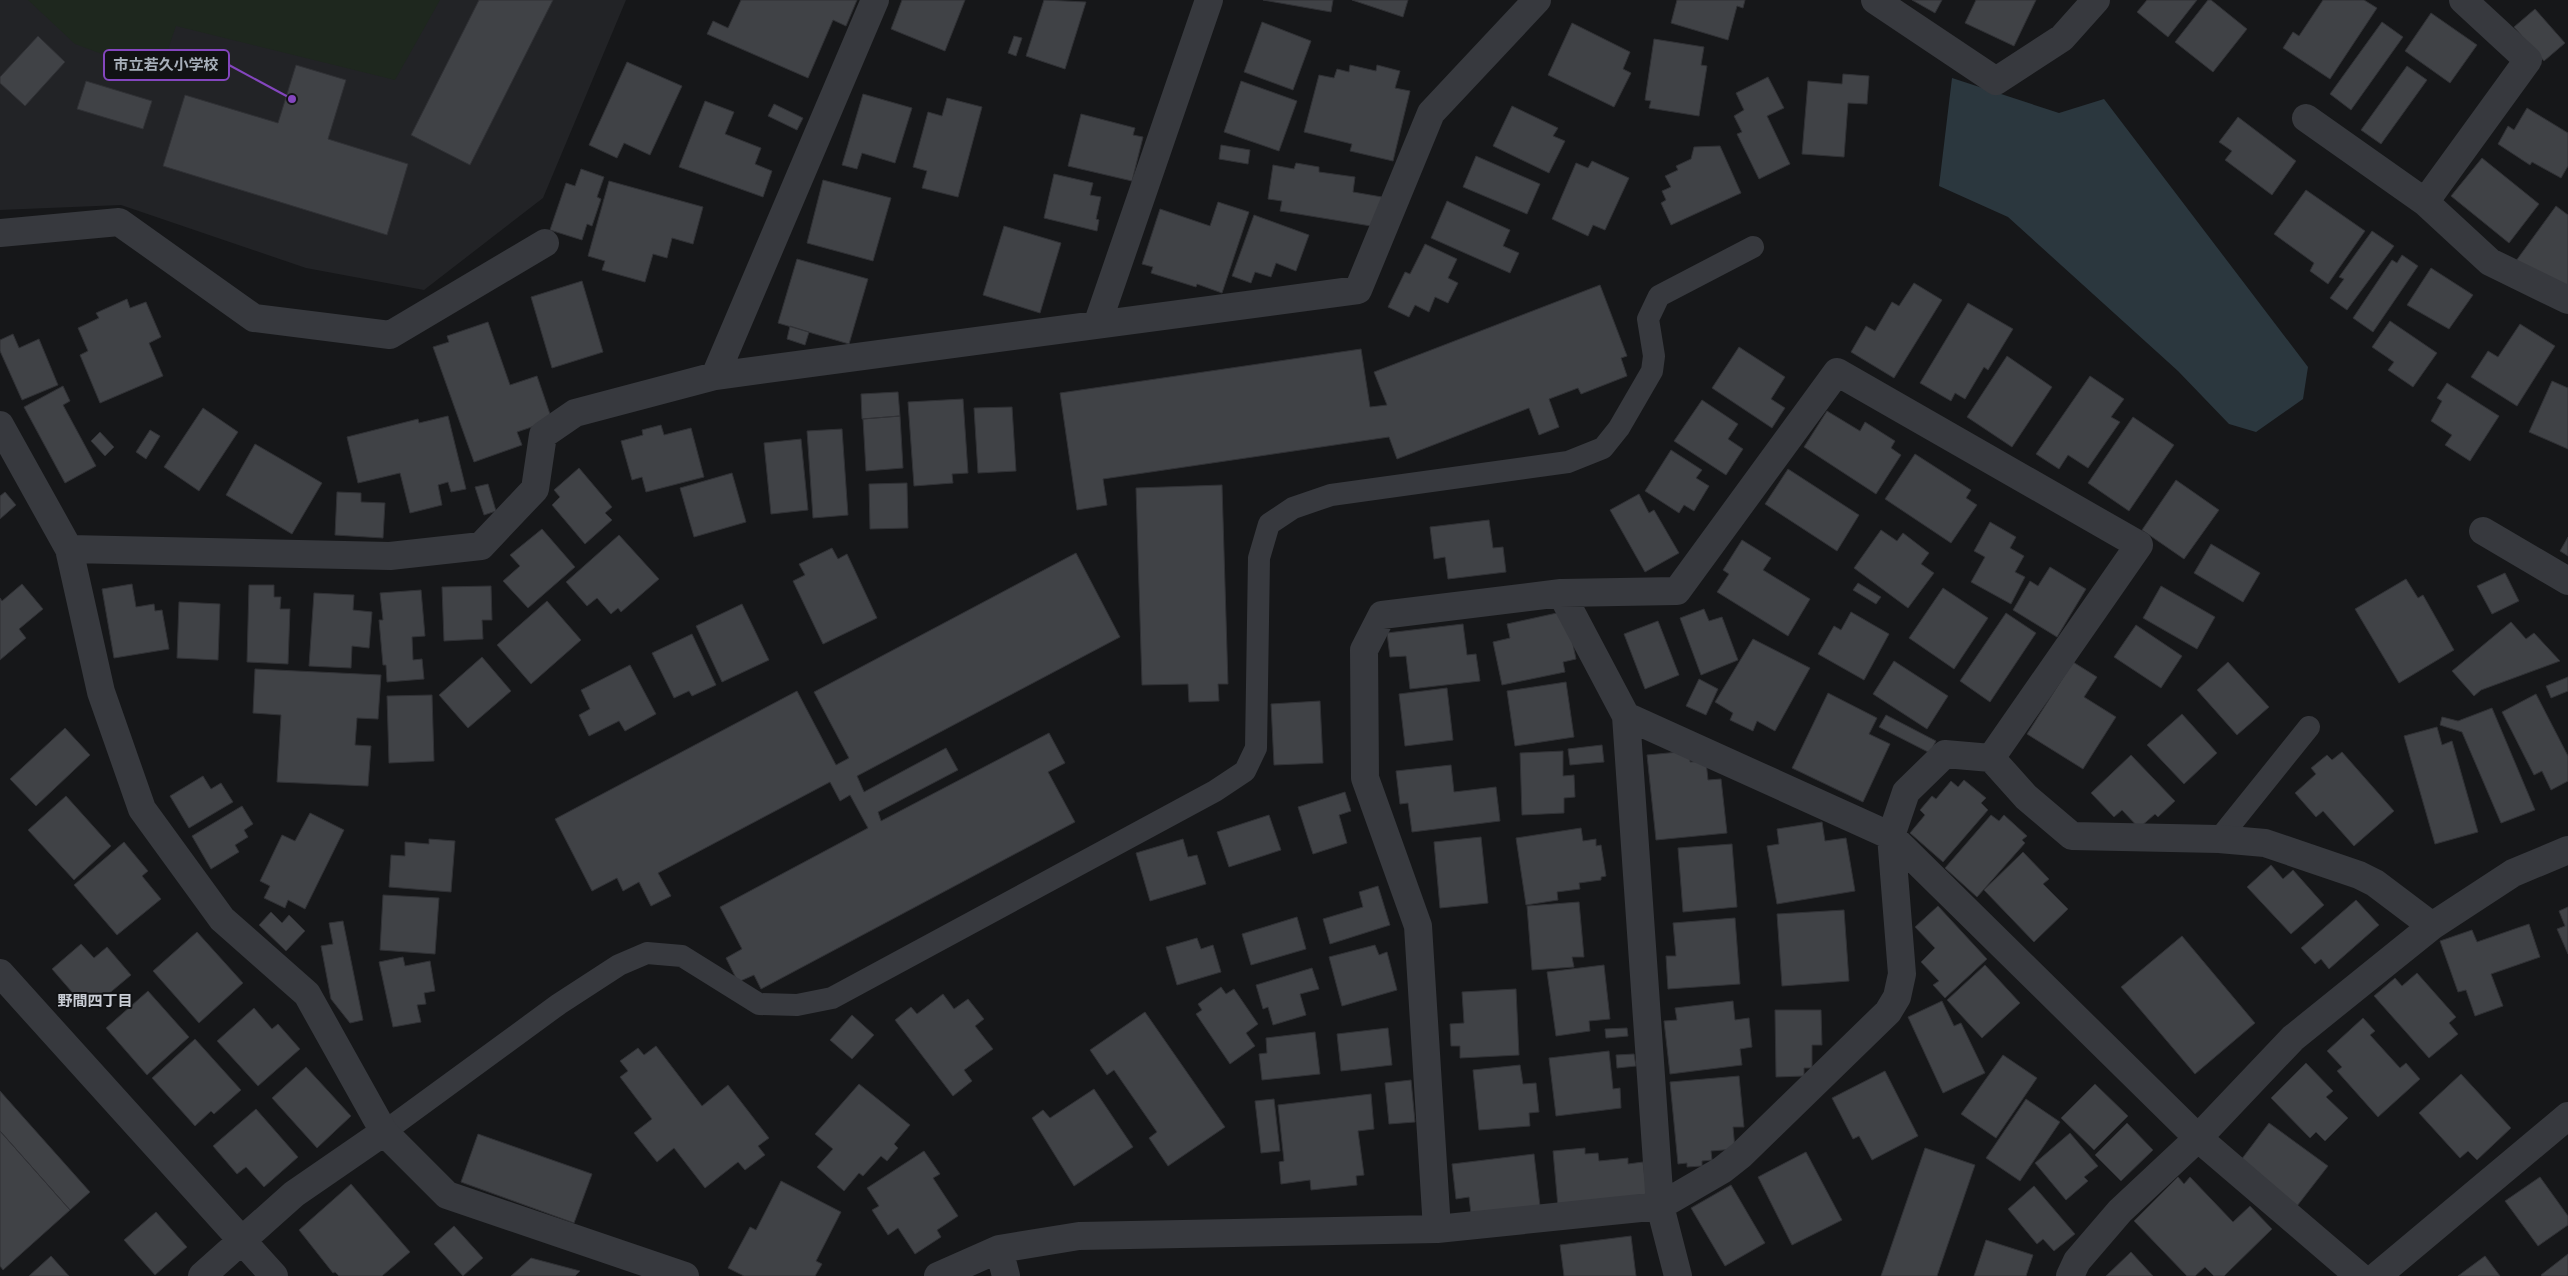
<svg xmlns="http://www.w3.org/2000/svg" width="2568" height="1276" viewBox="0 0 2568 1276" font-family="'DejaVu Sans','Noto Sans JP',sans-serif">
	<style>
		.built { fill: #222326 }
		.green { fill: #1e271e }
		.water { fill: #2b373e }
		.building { fill: #404246; stroke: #303135 }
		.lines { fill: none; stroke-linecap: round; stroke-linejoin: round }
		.lane { stroke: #37393e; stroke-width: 22 }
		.street { stroke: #37393e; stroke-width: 28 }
		.labels { text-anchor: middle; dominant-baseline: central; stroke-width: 4; stroke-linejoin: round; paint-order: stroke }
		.neighbourhood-label { font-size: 15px; font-weight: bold; fill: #c9cdd5; stroke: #111214 }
		.leader { fill: none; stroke: #8446be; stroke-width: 2 }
		.callout-dot { fill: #8446be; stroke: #111214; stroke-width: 2 }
		.callout { fill: #111214; stroke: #8446be; stroke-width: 2 }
		.callout-label { font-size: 15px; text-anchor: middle; font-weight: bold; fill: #a7afba }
	</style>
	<rect width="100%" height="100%" fill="#161719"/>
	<path class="built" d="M0 0H626L543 198 424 290 306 268 121 205 0 210Z"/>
	<path class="green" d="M28 0H440L395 80 176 26 159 75 75 44Z"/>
	<path class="water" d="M1952 78 2059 113 2104 99 2308 367 2303 399 2256 432 2229 424 2178 371 2008 217 1939 186Z"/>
	<path class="building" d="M479 0H553L470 165 411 135Z
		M741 0H857L846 26 833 20 808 78 707 34 713 21 728 28Z
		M902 0H965L945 51 891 29Z
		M1044 0 1086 2 1065 69 1026 56Z
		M1263 0H1333L1331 12Z
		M1352 0H1408L1403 17Z
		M1677 0H1745L1743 8 1737 6 1728 40 1671 23Z
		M1912 0H1942L1935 13Z
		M1976 0H2036L2014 46 1965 23Z
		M2147 0H2197L2168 37 2137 12Z
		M2208 0H2211L2247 29 2213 72 2175 42Z
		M2323 0H2364L2377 8 2330 79 2283 48 2293 32 2299 36Z
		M2535 9 2565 43 2544 61 2514 27Z
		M2431 13 2477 45 2450 83 2405 51Z
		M1262 22 1311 41 1293 90 1244 72Z
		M2382 22 2403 37 2351 110 2330 94Z
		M1572 23 1630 52 1623 69 1631 73 1614 107 1548 75Z
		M38 36 65 62 25 106 0 83V77Z
		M1014 36 1022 38 1016 56 1008 53Z
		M1654 39 1704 47 1701 65 1707 66 1699 116 1649 108 1651 101 1645 100Z
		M627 62 682 86 650 155 624 143 617 158 589 145Z
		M296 65 346 80 328 139 408 164 387 235 163 166 185 95 278 123Z
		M1350 65 1376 71 1377 65 1400 71 1395 88 1410 91 1393 161 1350 151 1352 144 1304 132 1319 75 1334 78 1337 69 1349 72Z
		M2407 66 2427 80 2381 144 2361 130Z
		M1843 74 1869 76 1867 104 1848 103 1844 157 1802 154 1808 81 1842 84Z
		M1768 77 1784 108 1767 116 1790 164 1759 179 1737 134 1742 132 1734 116 1744 110 1736 93Z
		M86 81 152 101 143 129 77 109Z
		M1241 81 1297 101 1279 151 1224 132Z
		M863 94 912 108 895 163 862 153 857 169 842 165Z
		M947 98 982 107 958 197 922 188 927 171 913 167 928 112 942 116Z
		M705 101 734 112 725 134 761 148 755 164 772 171 763 197 679 167Z
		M774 104 803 118 797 130 768 116Z
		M1512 106 1558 128 1553 136 1565 141 1549 173 1493 146Z
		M2527 108 2568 133V166L2561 178 2532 162 2530 165 2498 144 2508 126 2514 130Z
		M1081 114 1135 128 1133 135 1143 137 1132 181 1068 166Z
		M2238 117 2296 161 2272 195 2225 160 2232 151 2219 142Z
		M1221 145 1250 150 1248 164 1219 159Z
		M1720 146 1741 193 1671 225 1661 203 1666 200 1662 191 1671 187 1665 176 1678 170 1676 166 1691 159 1694 147Z
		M1476 156 1540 184 1527 214 1463 187Z
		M2482 158 2539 204 2509 243 2451 196Z
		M1592 161 1629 178 1605 230 1593 225 1588 236 1552 219 1576 163 1588 168Z
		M1296 163 1319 167V172L1355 177 1353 192 1382 197 1377 227 1280 211 1282 201 1268 199 1273 165 1294 169Z
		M581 169 604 177 597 197 601 199 592 226 587 224 582 240 550 230 566 183 575 186Z
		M1054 174 1093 183 1090 195 1101 197 1096 219 1099 220 1097 231 1044 218Z
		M823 180 891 198 873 261 807 243Z
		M609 181 703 207 693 244 672 238 667 258 653 254 645 282 602 270 605 261 588 256Z
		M2306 190 2365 231 2328 284 2310 271 2314 263 2274 234Z
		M1447 201 1510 230 1503 246 1519 253 1510 273 1431 238Z
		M1218 202 1249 212 1222 293 1197 284 1196 287 1151 273 1153 267 1142 264 1160 209 1210 226Z
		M2556 206 2568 215V291L2513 265Z
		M1254 215 1309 235 1296 271 1276 263 1271 277 1255 272 1251 283 1232 276Z
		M1004 226 1061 243 1040 313 983 295Z
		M2372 231 2394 246 2347 310 2330 298 2344 279 2339 277Z
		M1425 244 1457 259 1448 278 1458 283 1448 303 1435 297 1429 312 1415 305 1409 317 1388 307 1405 272 1410 274Z
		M2402 255 2418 266 2373 332 2353 318 2392 260 2397 263Z
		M797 259 868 279 849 344 778 323Z
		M2431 268 2473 295 2449 329 2407 305Z
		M582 281 603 352 552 368 531 297Z
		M1914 283 1942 300 1894 378 1851 352 1866 326 1875 331 1892 302 1899 306Z
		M1600 285 1627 356 1621 358 1627 376 1581 394 1578 388 1549 399 1559 427 1539 435 1529 408 1397 459 1389 437 1103 479 1107 505 1077 510 1060 393 1361 349 1370 407 1387 405 1374 372Z
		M127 299 130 308 146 302 161 337 149 343 163 376 100 403 80 355 88 351 78 328 99 318 96 313Z
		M1968 303 2013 329 1988 370 1984 367 1965 399 1955 393 1951 401 1920 383Z
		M2390 321 2437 353 2413 387 2388 370 2394 362 2372 347Z
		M488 322 510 385 537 376 552 420 517 432 522 445 474 462 433 347 449 342 447 336Z
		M2520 324 2555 346 2517 406 2471 377 2488 351 2498 357Z
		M790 326 809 332 805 345 787 339Z
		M13 334 19 348 39 339 58 385 22 400 0 351V340Z
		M1739 347 1785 377 1771 399 1785 408 1772 428 1712 388Z
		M2007 356 2052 387 2012 447 1967 417Z
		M2090 376 2124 399 2111 417 2120 422 2088 468 2068 455 2059 469 2036 454Z
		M2552 381 2568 388V449L2529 432Z
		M2447 383 2499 416 2470 461 2445 445 2452 435 2431 421 2442 401 2437 398Z
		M63 386 70 401 63 405 96 466 65 483 24 407Z
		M898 392 900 416 862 419 861 394Z
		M963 399 968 473 952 474 953 483 914 486 908 402Z
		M1702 400 1738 424 1728 439 1743 449 1726 475 1674 441Z
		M1012 407 1016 471 978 473 974 408Z
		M203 408 238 432 199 491 164 467Z
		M1827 411 1860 431 1865 422 1895 441 1891 448 1901 455 1876 494 1804 447Z
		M448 416 466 489 451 492 448 482 438 485 442 505 410 513 400 473 358 483 347 437 418 419 419 423Z
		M900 416 903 468 866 471 863 419Z
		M2133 417 2174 445 2129 511 2088 483Z
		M661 425 664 435 691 428 704 477 646 492 642 477 632 480 621 441 643 435 642 430Z
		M842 429 848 515 813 518 807 431Z
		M150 430 160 436 146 459 136 452Z
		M100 432 114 447 105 456 91 441Z
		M801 439 808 510 771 514 764 443Z
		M255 444 322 483 292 534 226 495Z
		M1671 450 1702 470 1696 478 1709 486 1694 511 1684 505 1679 513 1645 491Z
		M1915 454 1971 490 1966 498 1977 505 1951 543 1885 499Z
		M579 468 612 507 605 513 612 520 585 544 552 505 560 497 554 490Z
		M1788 469 1859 515 1837 551 1765 504Z
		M732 473 746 522 694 537 680 488Z
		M2176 480 2219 510 2184 559 2142 530Z
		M907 483 908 528 870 529 869 484Z
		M488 484 496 511 484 515 475 487Z
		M1222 485 1228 684H1218L1219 701 1189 702 1188 684 1142 685 1136 488Z
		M5 492 16 505 0 519V496Z
		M337 492 361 493V502L385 503 383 538 335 535Z
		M1639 494 1649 513 1654 510 1679 553 1645 572 1610 510Z
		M1489 520 1493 548 1503 547 1506 572 1448 579 1445 557 1434 559 1430 527Z
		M1990 522 2016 537 2010 548 2024 556 2015 572 2025 577 2011 604 1971 582 1985 557 1974 551Z
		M542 529 575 567 528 608 503 581 520 566 510 555Z
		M1881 530 1897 541 1903 533 1929 553 1921 564 1934 573 1908 608 1854 568Z
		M619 535 659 579 621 612 618 608 611 614 597 598 587 606 566 582Z
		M2568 537V556L2560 551Z
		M1742 540 1771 558 1763 570 1810 599 1788 636 1717 592 1729 574 1723 570Z
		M2211 544 2260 573 2243 602 2194 573Z
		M832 548 838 559 847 554 877 618 823 644 793 581 805 575 799 564Z
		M1076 553 1120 637 857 776 864 792 946 748 958 770 878 812 881 821 1049 733 1065 763 1048 772 1075 822 761 989 754 975 738 982 726 958 742 949 720 907 868 828 850 795 840 801 830 782 658 873 671 896 651 906 639 882 623 891 617 878 592 891 555 819 797 691 836 765 849 758 814 692Z
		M2050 567 2086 589 2057 637 2013 610 2030 581 2038 586Z
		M2505 573 2519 601 2492 614 2477 586Z
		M2406 579 2418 598 2423 595 2454 650 2399 683 2355 609Z
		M1858 583 1881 597 1876 604 1853 590Z
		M22 584 43 609 19 629 26 638 0 660V598L2 601Z
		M132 584 136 607 154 604 155 611 162 610 169 649 114 658 102 589Z
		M249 585H274V597H281L280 609H290L288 664 247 662Z
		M491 586 492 620H482L483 639 444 641 442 587Z
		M2161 586 2215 617 2197 649 2143 618Z
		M1943 588 1988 618 1954 669 1909 638Z
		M421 590 425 636 412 637 413 660 422 659 424 679 387 682 386 665H383L379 620H383L380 593Z
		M314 593 354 595 353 610 372 612 369 648 352 646 351 668 309 666Z
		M547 601 581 640 531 684 497 645Z
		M179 602 220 604 218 660 177 658Z
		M742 604 769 660 722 682 696 626Z
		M1704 609 1709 621 1722 617 1738 660 1701 675 1680 618Z
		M1566 611 1576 659 1563 662 1565 672 1502 685 1493 642 1510 638 1507 624Z
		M1851 612 1889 634 1864 680 1818 654 1834 626 1841 630Z
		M2006 613 2036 633 1990 702 1960 681Z
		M1658 621 1679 675 1645 689 1624 634Z
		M2511 622 2526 639 2534 633 2560 661 2481 690 2474 696 2452 671Z
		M1463 624 1467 655 1476 654 1480 681 1410 689 1406 656 1390 657 1387 633Z
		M2136 625 2182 656 2161 688 2114 657Z
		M692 634 716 685 692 696 689 691 674 698 652 653Z
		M1753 639 1810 668 1775 731 1757 721 1753 731 1730 720 1733 713 1715 702Z
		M482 657 511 691 468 728 439 695Z
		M1894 661 1948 696 1927 729 1873 694Z
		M2073 662 2097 677 2084 697 2116 717 2083 769 2027 734Z
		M2228 662 2269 707 2237 735 2197 690Z
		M630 665 656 714 625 731 619 721 589 736 579 715 590 709 581 690Z
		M255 669 381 675 378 719 357 718 355 745 371 746 368 786 277 782 281 715 253 713Z
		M2568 677V691L2551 698 2546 686Z
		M1699 679 1718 689 1706 715 1686 706Z
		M1566 682 1574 737 1515 746 1507 691Z
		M1447 688 1453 740 1405 746 1399 694Z
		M1828 693 1877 718 1869 734 1890 744 1863 802 1792 768Z
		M2536 694 2568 756V781L2551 790 2542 771 2534 775 2502 712Z
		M432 695 434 761 389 763 387 696Z
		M1320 701 1323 763 1274 765 1271 704Z
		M2492 708 2535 810 2501 823 2462 732 2440 725 2442 717 2458 721Z
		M2182 714 2217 753 2184 784 2147 745Z
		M1886 715 1936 741 1930 753 1879 727Z
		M2437 727 2442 745 2452 741 2478 832 2435 844 2404 736Z
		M65 728 90 755 36 806 10 779Z
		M1602 745 1604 762 1570 765 1568 749Z
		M1563 751V776L1574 775 1575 797 1564 798V813L1522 815 1520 753Z
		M1690 751V762L1706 761 1708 780 1721 779 1727 833 1656 840 1647 755Z
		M2342 752 2394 811 2354 846 2323 811 2316 817 2295 793 2316 774 2311 768 2327 755 2332 760Z
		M2131 755 2175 801 2158 817 2155 814 2139 828 2122 810 2114 817 2091 793Z
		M1451 765 1454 792 1496 787 1500 821 1412 832 1408 803 1400 804 1396 771Z
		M203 776 211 789 221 783 233 802 189 828 170 796Z
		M1964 780 1986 798 1981 803 1988 810 1943 862 1910 833 1925 815 1920 810 1932 796 1936 799 1951 781 1958 787Z
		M1345 792 1351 811 1339 815 1347 843 1313 854 1298 807Z
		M66 796 111 846 74 880 28 830Z
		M242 806 253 824 244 830 248 837 235 845 239 852 211 869 192 836Z
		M310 813 344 830 305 909 288 900 285 908 264 898 270 886 260 881 282 835 295 841Z
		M1269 815 1281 850 1229 867 1217 832Z
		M1991 815 1999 821 2004 815 2027 836 2022 840 2025 843 1977 897 1945 868Z
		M1822 822 1825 841 1846 838 1855 891 1777 904 1767 846 1779 844 1777 829Z
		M1581 828 1583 841 1596 839V846L1601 845 1606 876 1601 877V880L1579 883 1580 889 1557 892 1558 900 1526 905 1516 838Z
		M1481 837 1488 903 1440 908 1434 842Z
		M429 839 455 841 451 892 389 887 391 855 405 856V842L429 844Z
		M1183 839 1188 857 1197 855 1206 884 1150 901 1136 853Z
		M124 842 148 871 142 876 161 899 117 935 74 885Z
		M1732 844 1737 907 1683 912 1678 848Z
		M2023 852 2049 879 2043 884 2068 909 2034 942 1984 890Z
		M2271 865 2283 879 2293 870 2324 905 2291 934 2247 887Z
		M1378 886 1390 925 1330 944 1323 919 1363 907 1359 892Z
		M383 895 439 898 435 954 380 950Z
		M2356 900 2379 925 2329 969 2321 959 2315 964 2301 948Z
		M1579 902 1584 957H1572L1574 967 1532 970 1527 906Z
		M1938 906 1987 959 1945 998 1933 985 1939 981 1921 962 1935 948 1915 927Z
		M2568 907V954L2557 929 2565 926 2559 911Z
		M1844 910 1849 981 1782 986 1777 914Z
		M271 912 282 923 289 915 305 931 286 951 259 925Z
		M1297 917 1306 949 1251 965 1242 934Z
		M1735 918 1740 984 1668 989 1666 956H1676L1673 923Z
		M343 921 363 1020 350 1023 331 999 321 946 333 944 329 923Z
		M2529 924 2540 957 2491 974 2503 1006 2475 1016 2466 990 2458 992 2440 941 2472 930 2477 942Z
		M197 932 243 983 199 1023 153 971Z
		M2182 936 2255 1023 2195 1074 2121 987Z
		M1197 938 1201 949 1213 945 1221 972 1177 985 1166 947Z
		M81 944 94 958 107 947 131 975 100 1001 96 997 85 1007 52 969Z
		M1375 945 1379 955 1387 952 1397 990 1342 1006 1329 957Z
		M403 957 405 966 430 961 435 991 424 993 426 1004 417 1005 421 1022 393 1027 379 962Z
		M1604 965 1610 1019 1589 1021 1590 1031 1556 1036 1547 972Z
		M1985 965 2020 1003 1982 1038 1947 1000Z
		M1312 968 1319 989 1300 994 1306 1015 1273 1025 1268 1007 1263 1009 1256 985Z
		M2417 973 2456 1017 2449 1023 2458 1034 2429 1058 2374 996 2395 978 2402 986Z
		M1221 987 1226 994 1234 989 1258 1024 1246 1033 1255 1046 1230 1064 1196 1014 1202 1010 1198 1004Z
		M1516 989 1519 1055 1460 1058V1046H1451L1450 1024 1464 1023 1462 992Z
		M148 991 189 1037 147 1075 106 1028Z
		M943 994 954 1009 968 999 984 1019 975 1026 993 1049 964 1070 972 1081 953 1096 895 1020 911 1007 917 1014Z
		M1733 1001 1735 1020 1749 1018 1752 1047 1740 1049 1742 1065 1670 1074 1664 1021 1677 1020 1675 1008Z
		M1942 1001 1954 1026 1961 1023 1985 1073 1943 1093 1908 1017Z
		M254 1008 272 1029 278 1024 300 1049 258 1086 217 1041Z
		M1775 1010H1821L1822 1045H1812V1068H1804V1076L1776 1077Z
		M1145 1012 1225 1127 1168 1166 1149 1138 1157 1132 1114 1070 1107 1075 1090 1050Z
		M852 1015 874 1035 852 1059 830 1040Z
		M2363 1018 2375 1031 2370 1035 2400 1068 2406 1063 2420 1079 2378 1117 2337 1071 2342 1067 2327 1051Z
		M1388 1028 1392 1065 1341 1071 1337 1034Z
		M1627 1028 1628 1036 1606 1038 1605 1029Z
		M1315 1032 1320 1074 1262 1080 1259 1054 1267 1053 1266 1038Z
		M195 1039 241 1090 214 1114 211 1111 195 1126 152 1078Z
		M656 1046 702 1106 728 1085 769 1138 758 1146 765 1155 745 1170 738 1162 705 1188 674 1148 657 1162 634 1133 652 1119 620 1077 628 1071 620 1061 638 1048 644 1055Z
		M1609 1051 1613 1089 1620 1088 1621 1108 1556 1116 1549 1058Z
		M1634 1054 1636 1066 1617 1068 1616 1055Z
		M2003 1055 2037 1078 1996 1138 1961 1114Z
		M2306 1063 2333 1091 2326 1097 2348 1118 2325 1141 2316 1132 2310 1138 2271 1098Z
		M1520 1065 1523 1084 1536 1083 1539 1112 1529 1113 1530 1126 1479 1130 1473 1070Z
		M306 1067 351 1116 317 1148 272 1098Z
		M1885 1071 1918 1136 1872 1160 1859 1136 1853 1139 1832 1098Z
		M2461 1074 2511 1128 2477 1160 2468 1151 2460 1158 2419 1113Z
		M1739 1076 1744 1127H1733L1735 1149 1711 1151 1712 1160 1702 1161V1166L1687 1167V1163L1678 1164 1670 1082Z
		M1411 1080 1415 1122 1389 1124 1385 1083Z
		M859 1084 910 1125 894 1144 898 1148 887 1161 881 1156 863 1176 859 1173 844 1191 817 1167 833 1149 815 1134Z
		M2095 1084 2128 1116 2094 1150 2061 1118Z
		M1094 1089 1133 1147 1074 1186 1032 1118 1043 1110 1050 1118Z
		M0 1091 90 1192 70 1210 0 1131Z
		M1371 1094 1374 1129 1358 1131 1364 1175 1356 1176 1357 1185 1311 1190 1310 1180 1281 1184 1279 1162 1284 1161 1278 1105Z
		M1274 1099 1280 1151 1261 1153 1255 1101Z
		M2026 1099 2060 1122 2020 1181 1986 1158Z
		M256 1109 298 1157 264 1187 246 1167 237 1174 213 1146Z
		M2127 1123 2153 1150 2121 1181 2095 1155Z
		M2269 1123 2328 1166 2297 1206 2241 1160Z
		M0 1131 70 1210 3 1270 0 1266Z
		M2070 1133 2098 1166 2084 1177 2088 1181 2066 1200 2035 1163Z
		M478 1134 592 1174 574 1223 461 1182Z
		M1585 1148V1154L1598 1153 1599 1161 1628 1158V1164L1643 1162 1647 1194 1558 1207 1553 1151Z
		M1925 1148 1975 1165 1937 1276H1881Z
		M924 1151 940 1174 933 1178 958 1216 937 1230 941 1237 915 1254 898 1228 888 1235 872 1210 879 1206 867 1188Z
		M1806 1152 1842 1220 1792 1245 1758 1177Z
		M1534 1154 1540 1206 1471 1214 1469 1197 1456 1199 1452 1164Z
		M2178 1177 2184 1184 2190 1177 2233 1222 2250 1206 2272 1229 2224 1276H2214L2205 1267 2195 1276H2187L2134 1221Z
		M2540 1177 2568 1216V1225L2538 1246 2505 1201Z
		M781 1181 841 1212 816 1261 822 1264 815 1276H744L728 1268 750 1227 756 1230Z
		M351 1184 410 1252 382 1276H339L335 1272 333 1273 299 1230Z
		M1731 1185 1765 1243 1725 1266 1691 1208Z
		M2034 1186 2075 1234 2054 1251 2043 1239 2037 1244 2008 1209Z
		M156 1212 187 1247 155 1275 124 1240Z
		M454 1226 483 1258 463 1276 434 1244Z
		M1631 1236 1636 1276H1564L1560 1245Z
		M1986 1240 2033 1255 2026 1276H1974Z
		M2131 1252 2153 1276H2106Z
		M2568 1254V1276H2542L2541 1275Z
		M51 1256 69 1276H29Z
		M2485 1256 2500 1276H2458Z
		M531 1258 580 1271 575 1276H511Z"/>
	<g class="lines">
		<path class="lane" d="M2219 839 2309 727
			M384 1132 559 1004 619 965 647 953 682 956 759 1004 797 1005 832 998 1215 791 1245 771 1256 748 1259 558 1269 524 1293 508 1331 495 1568 462 1603 448 1619 428 1652 371 1654 356 1648 319 1659 296 1753 247"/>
		<path class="street" d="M1875 0 1996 81 2062 38 2096 0
			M2463 0 2528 60 2425 202 2490 262 2568 300
			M2306 118 2425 202
			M0 233 119 222 254 318 390 335 545 243
			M1097 325 1209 0
			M715 376 1358 290 1431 113 1537 0
			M0 425 69 549 390 556 481 546 535 489 543 435 575 413 715 376 875 0
			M2483 531 2568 581
			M69 549 101 692 142 809 222 919 307 994 384 1132 294 1194 202 1276
			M1561 593 1626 716 1891 836 2198 1138 2359 1276
			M1626 716 1660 1206 1678 1276
			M0 973 274 1276
			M384 1132 447 1195 685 1276
			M1437 1229 1418 926 1365 778 1364 650 1382 615 1561 593 1677 591 1837 372 2139 545 1991 758
			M999 1249 1006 1276
			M938 1276 999 1249 1079 1236 1437 1229 1660 1206 1722 1170 1741 1155 1888 1012 1897 997 1902 974 1891 836 1906 792 1945 754 1991 758 2026 797 2072 836 2219 839 2265 843 2359 875 2375 883 2432 926
			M2070 1276 2077 1261 2120 1211 2198 1138 2293 1038 2432 926 2513 873 2568 850
			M2377 1276 2568 1116"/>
	</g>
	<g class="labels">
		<g class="neighbourhood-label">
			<text x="95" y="1001">野間四丁目</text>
		</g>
	</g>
	<path class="leader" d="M292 99L229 65"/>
	<circle class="callout-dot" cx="292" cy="99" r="5"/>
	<rect class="callout" x="104" y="50" width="125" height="30" rx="5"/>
	<g class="callout-label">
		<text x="166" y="70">市立若久小学校</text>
	</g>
</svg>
